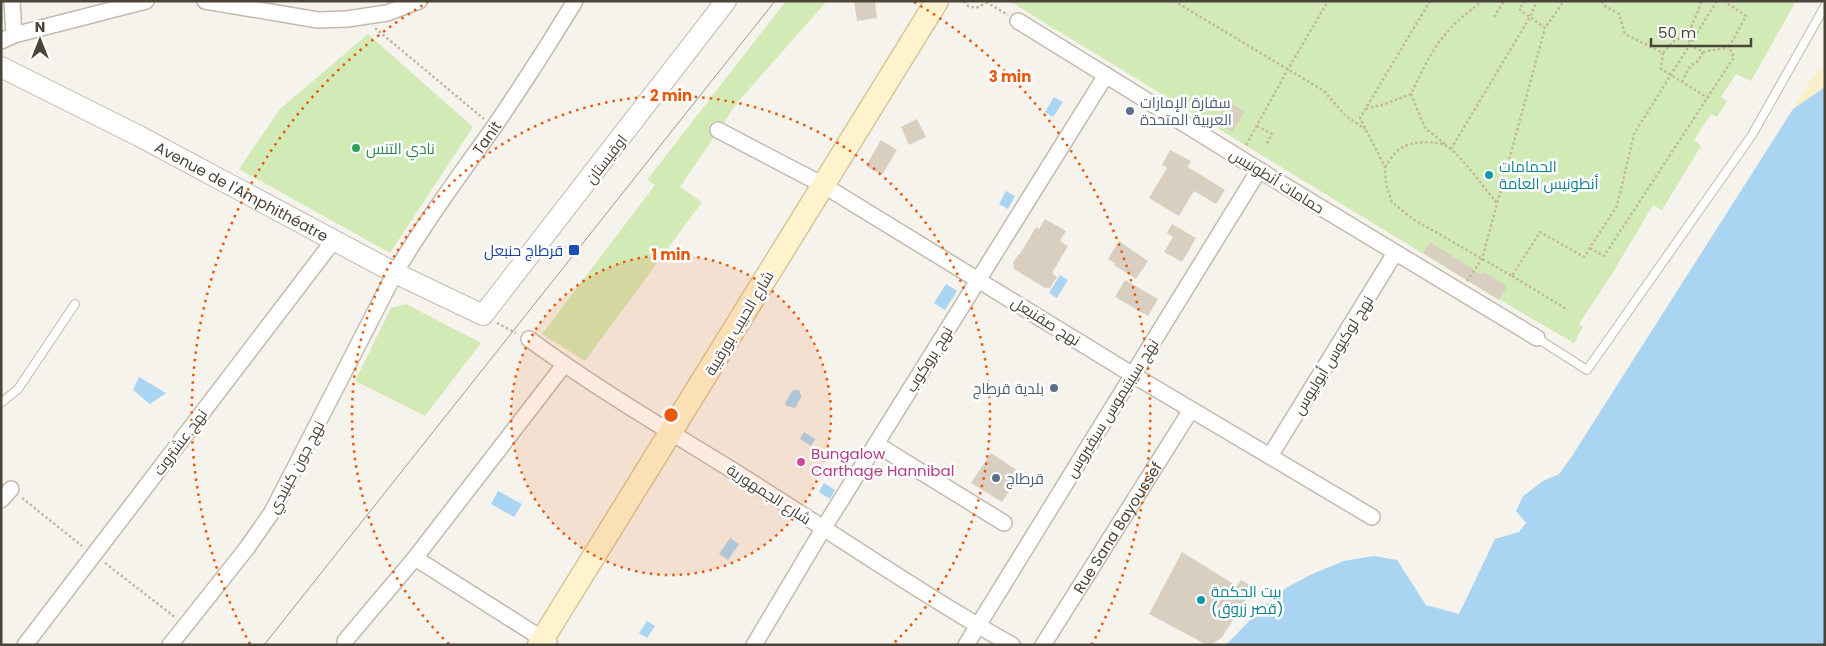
<svg xmlns="http://www.w3.org/2000/svg" width="1826" height="646" viewBox="0 0 1826 646" font-family="Poppins,Cairo,sans-serif">
	<style>
		.green { fill: #d2eab5 }
		.sand { fill: #f9efc9 }
		.water { fill: #a9d4f2 }
		.building { fill: #d8cfc1 }
		.lines { fill: none; stroke-linecap: round; stroke-linejoin: round }
		.service-casing { stroke: #c2bbae; stroke-width: 10 }
		.minor-casing { stroke: #c2bbae; stroke-width: 18 }
		.tertiary-casing { stroke: #c2bbae; stroke-width: 22 }
		.secondary-casing { stroke: #d6c79b; stroke-width: 25 }
		.path { stroke: #c4b79f; stroke-width: 2.5; stroke-dasharray: 2.5 2.5; stroke-linecap: butt }
		.service { stroke: #fff; stroke-width: 8 }
		.minor { stroke: #fff; stroke-width: 15 }
		.tertiary { stroke: #fff; stroke-width: 20 }
		.secondary { stroke: #fff3cd; stroke-width: 22 }
		.tram { stroke: #9a9a9a; stroke-width: 1 }
		.ring { fill: none; stroke: #e8590c; stroke-width: 2.5; stroke-dasharray: 2.5 5 }
		.service-dot { fill: #5c6f8a; stroke: #fff; stroke-width: 2 }
		.leisure-dot { fill: #2e9e5b; stroke: #fff; stroke-width: 2 }
		.culture-dot { fill: #0f9aa8; stroke: #fff; stroke-width: 2 }
		.transit-dot { fill: #1a4fb4; stroke: #fff; stroke-width: 2 }
		.hotel-dot { fill: #d1479c; stroke: #fff; stroke-width: 2 }
		.labels { text-anchor: middle; dominant-baseline: central; stroke-width: 5; stroke-linejoin: round; paint-order: stroke }
		.service-label { font-size: 15px; fill: #4e5e75; stroke: #fff; text-anchor: start }
		.street-label { font-size: 15px; fill: #4b4439; stroke: #fff }
		.leisure-label { font-size: 15px; fill: #27864d; stroke: #fff; text-anchor: start }
		.culture-label { font-size: 15px; fill: #0d838f; stroke: #fff; text-anchor: start }
		.transit-label { font-size: 15px; fill: #164399; stroke: #fff; text-anchor: end }
		.hotel-label { font-size: 15px; fill: #b23c85; stroke: #fff; text-anchor: start }
		.centre { fill: #e8590c; stroke: #fff; stroke-width: 2.5 }
		.ring-label { font-size: 15px; text-anchor: middle; font-weight: bold; fill: #e8590c; stroke: #fff; stroke-width: 5; stroke-linejoin: round; paint-order: stroke }
	</style>
	<rect width="100%" height="100%" fill="#f6f3ec"/>
	<path class="green" d="M786 1H827L737 103 680 187 702 202 585 361 542 334 655 185 647 180Z
		M1009 1H1796L1751 81 1736 74 1721 97 1727 101 1717 117 1711 114 1694 140 1701 146 1662 210 1653 205 1615 269 1579 324 1583 327 1574 343 1476 286Z
		M368 34 473 127 390 253 239 169 280 109Z
		M406 304 481 343 425 416 355 381 391 308Z"/>
	<path class="sand" d="M1825 64V87L1793 109 1811 80Z"/>
	<path class="water" d="M1825 87V645H1226L1262 608 1286 588 1312 574 1344 561 1373 556 1397 560 1426 605 1459 614 1495 539 1519 532 1526 523 1516 511 1523 496 1543 481 1559 474 1572 456 1793 109Z
		M1054 97 1063 102 1053 117 1045 112Z
		M1006 191 1015 196 1008 209 999 204Z
		M1060 275 1068 280 1057 298 1049 293Z
		M946 284 957 291 945 310 934 303Z
		M139 377 166 393 150 404 133 390Z
		M793 390H797L800 391V394L802 396 795 408 787 406 785 403Z
		M804 432 815 439 811 446 800 439Z
		M824 483 835 490 830 499 819 492Z
		M498 491 522 504 514 517 491 504Z
		M730 538 739 544 728 560 719 554Z
		M647 621 655 626 647 638 639 633Z"/>
	<path class="building" d="M854 1H875L877 18 857 21Z
		M1228 102 1245 112 1232 132 1216 122Z
		M917 119 926 137 909 145 901 127Z
		M881 140 897 150 882 175 866 166Z
		M1170 150 1191 161 1188 167 1225 190 1216 204 1194 191 1179 216 1149 198 1167 168 1162 165Z
		M1045 219 1066 231 1060 241 1068 246 1052 273 1057 277 1050 288H1045L1014 269 1013 262 1019 254H1020L1036 227 1039 229Z
		M1172 224 1196 238 1182 262 1164 252 1173 237 1167 233Z
		M1119 241 1148 261 1136 279 1114 265 1115 263 1108 259Z
		M1430 242 1482 275 1484 272 1507 286 1499 300 1423 253Z
		M1125 280 1158 299 1148 316 1115 297Z
		M991 453 1021 473 1002 502 971 483Z
		M1182 552 1237 586 1241 580 1254 587 1222 637 1211 645H1207L1149 614Z"/>
	<g class="lines">
		<g class="service-casing">
			<path id="service" d="M1537 338 1587 370 1752 135 1825 6
				M1 403 18 389 75 304"/>
		</g>
		<g class="minor-casing">
			<g id="minor">
				<path d="M12 1 14 35"/>
				<path d="M205 1 318 20 347 19 387 13 419 1"/>
				<path d="M1018 21 1259 170 1537 338"/>
				<path d="M1 41 14 35 146 1"/>
				<path d="M718 130 823 185 1133 375 1372 517"/>
				<path d="M529 339C594 387 664 428 732 470 826 528 916 591 1012 645"/>
				<path d="M876 444 1004 523"/>
				<path d="M1270 456 1395 253"/>
				<path d="M1 500 11 489"/>
				<path d="M415 558 549 643"/>
				<path d="M345 641 415 558 564 365"/>
				<path d="M25 645 334 240"/>
				<path id="s1" d="M170 645 247 548 272 512 395 273C425 222 460 175 494 127 522 86 549 44 575 1"/>
				<path d="M754 645 823 529 1106 75"/>
				<path d="M966 645 1259 170"/>
				<path id="s2" d="M1043 645 1191 410"/>
			</g>
		</g>
		<g class="tertiary-casing">
			<g id="tertiary">
				<path id="s3" d="M1 67 139 136 395 273 483 315 726 1"/>
			</g>
		</g>
		<g class="secondary-casing">
			<path id="secondary" d="M539 645 937 1"/>
		</g>
		<path class="path" d="M964 1 968 6 976 8 986 3
			M1174 1 1324 91 1346 116 1365 129
			M1430 1 1360 118 1385 167 1386 184 1392 202 1413 219 1512 276 1540 232 1584 257 1617 206 1634 134 1717 1
			M1525 1 1519 9 1545 28 1564 1
			M1602 1 1605 6 1619 14 1625 34 1663 53 1661 69 1708 98
			M1645 1H1646
			M986 2 1008 15
			M1494 17 1504 1
			M375 28 484 119
			M1688 35 1690 45 1703 52 1729 47
			M1663 53 1674 41 1688 35 1702 1
			M1682 82 1690 66 1697 62 1703 52
			M1411 94 1425 128 1445 144
			M1366 109 1385 104 1411 94C1423 68 1436 40 1458 21 1465 14 1474 8 1482 1
			M1257 126 1272 134 1266 145
			M1246 145 1288 69 1328 1
			M1451 149 1530 17 1537 1
			M1385 167C1390 160 1395 151 1403 147 1413 141 1439 140 1448 147 1465 160 1482 186 1497 203
			M1590 248 1604 256 1734 57 1729 47 1746 16 1724 1
			M1512 276 1568 310
			M1467 281 1482 259 1545 28
			M497 323 516 333
			M22 498 82 546
			M105 563 176 618"/>
		<use href="#service" class="service"/>
		<use href="#minor" class="minor"/>
		<use href="#tertiary" class="tertiary"/>
		<use href="#secondary" class="secondary"/>
		<path class="tram" d="M264 645 775 1"/>
	</g>
	<circle cx="671" cy="415" r="160" fill="#e8590c" fill-opacity=".12"/>
	<g class="ring">
		<circle cx="671" cy="415" r="160"/>
		<path d="M449 644A319 319 0 1 1 893 644"/>
		<path d="M250 644A479 479 0 0 1 428 2M914 2A479 479 0 0 1 1092 644"/>
	</g>
	<g class="service-dot">
		<circle cx="1130" cy="111" r="5"/>
		<circle cx="1054" cy="388" r="5"/>
		<circle cx="996" cy="478" r="5"/>
	</g>
	<circle class="leisure-dot" cx="356" cy="148" r="5"/>
	<g class="culture-dot">
		<circle cx="1489" cy="175" r="5"/>
		<circle cx="1201" cy="600" r="5"/>
	</g>
	<rect class="transit-dot" x="568" y="244" width="12" height="12" rx="2.5"/>
	<circle class="hotel-dot" cx="801" cy="462" r="5"/>
	<g class="labels">
		<g class="service-label">
			<text x="1140" y="102">سفارة الإمارات<tspan x="1140" dy="17">العربية المتحدة</tspan></text>
			<text x="1044" y="388" text-anchor="end">بلدية قرطاج</text>
			<text x="1006" y="478">قرطاج</text>
		</g>
		<g class="street-label">
			<text stroke="none"><textPath href="#s1" startOffset="600">Tanit</textPath></text>
			<text transform="translate(606 159) rotate(-52)">اوقيستان</text>
			<text transform="translate(1277 181) rotate(32)">حمامات أنطونيس</text>
			<text stroke="none"><textPath href="#s3" startOffset="271">Avenue de l'Amphithéatre</textPath></text>
			<text transform="translate(1046 321) rotate(32)">نهج صفنبعل</text>
			<text transform="translate(739 323) rotate(-59)">شارع الحبيب بورقيبة</text>
			<text transform="translate(1333 355) rotate(-58)">نهج لوكيوس أبوليوس</text>
			<text transform="translate(929 359) rotate(-58)">نهج بروكوب</text>
			<text transform="translate(1112 408) rotate(-58)">نهج سيبتيموس سيفيروس</text>
			<text transform="translate(180 442) rotate(-53)">نهج عشتروت</text>
			<text transform="translate(296 467) rotate(-62)">نهج جون كينيدي</text>
			<text transform="translate(769 494) rotate(33)">شارع الجمهورية</text>
			<text stroke="none"><textPath href="#s2" startOffset="139">Rue Sana Bayoussef</textPath></text>
		</g>
		<g class="leisure-label">
			<text x="366" y="148">نادي التنس</text>
		</g>
		<g class="culture-label">
			<text x="1499" y="166">الحمامات<tspan x="1499" dy="17">أنطونيس العامة</tspan></text>
			<text x="1211" y="591">بيت الحكمة<tspan x="1211" dy="17">(قصر زروق)</tspan></text>
		</g>
		<g class="transit-label">
			<text x="563" y="250">قرطاج حنبعل</text>
		</g>
		<g class="hotel-label">
			<text x="811" y="453">Bungalow<tspan x="811" dy="17">Carthage Hannibal</tspan></text>
		</g>
	</g>
	<circle cx="671" cy="415" r="8" class="centre"/>
	<g class="ring-label">
		<text x="1010" y="82">3 min</text>
		<text x="671" y="101">2 min</text>
		<text x="671" y="260">1 min</text>
	</g>
	<rect width="1826" height="646" fill="none" stroke="#4b4439" stroke-width="5"/>
	<g transform="translate(40 40)" stroke="#ffffff" stroke-width="4" paint-order="stroke">
	<path d="M0-4L9 19L0 12L-9 19Z" fill="#4b4439"/>
	<text y="-8" font-size="14" font-weight="bold" text-anchor="middle" fill="#4b4439">N</text>
	</g>
	<path d="M1651 38v8h100v-8" fill="none" stroke="#4b4439" stroke-width="2.5"/>
	<text x="1658" y="38" font-size="15" fill="#4b4439" stroke="#ffffff" stroke-width="4" paint-order="stroke">50 m</text>
</svg>
